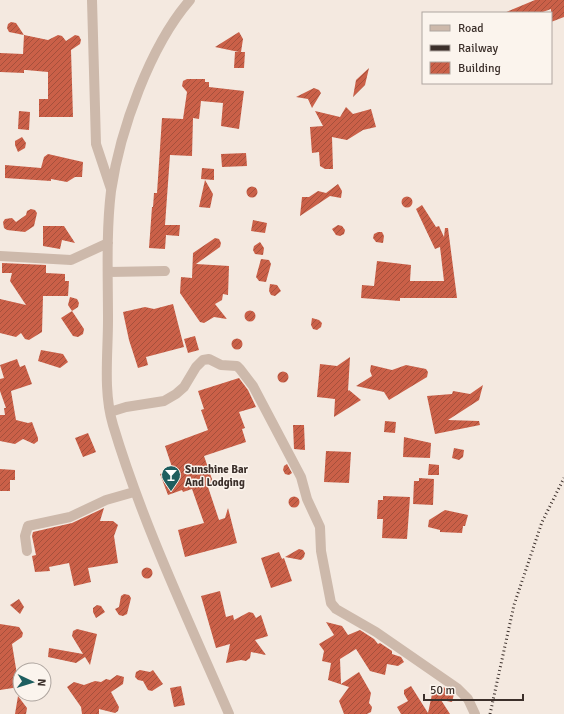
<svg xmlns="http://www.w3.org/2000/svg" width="564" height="714" viewBox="0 0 564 714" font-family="Signika,sans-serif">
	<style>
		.building { fill: url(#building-hatch) }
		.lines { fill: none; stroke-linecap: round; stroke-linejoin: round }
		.minor { stroke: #cdb9ab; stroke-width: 10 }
		.rail { stroke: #3b2f2a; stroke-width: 3; stroke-dasharray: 1 3; stroke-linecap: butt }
		.labels { text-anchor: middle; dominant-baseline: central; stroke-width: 3; stroke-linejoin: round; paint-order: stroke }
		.poi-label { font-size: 11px; font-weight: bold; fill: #3b2f2a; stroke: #fbf4ed; text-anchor: start }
	</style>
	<defs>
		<pattern id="building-hatch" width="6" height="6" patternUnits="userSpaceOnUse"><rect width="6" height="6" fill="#ca6048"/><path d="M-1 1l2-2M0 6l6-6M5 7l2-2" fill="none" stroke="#a5503c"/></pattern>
	</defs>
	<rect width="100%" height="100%" fill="#f4e9e0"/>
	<path class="building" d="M535 0H564V17L551 22V9L540 13H504Z
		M11 22 16 23 24 35 9 32 7 28 8 24Z
		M239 32 243 39 241 52H245L244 68H234L235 52H239L215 47Z
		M24 35 48 40 58 35 62 36 66 41 75 35 79 36 81 40 80 44 71 50 73 117H39V99H48V72L26 70H24V73L0 72V53L23 54Z
		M369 68 365 85 353 97 356 80Z
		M187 79H205V82H209V87L244 91 239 129 221 126 223 103 201 101 199 119 193 118 192 156 170 155 165 225H180L179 236 166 235 165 249 149 248 152 207H153L154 193H157L162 118 183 119 187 92 182 86 183 81Z
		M314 88 319 90 321 93 312 108 308 99 296 97Z
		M346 107 353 114 371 109 376 127 363 130 347 140 332 137 333 169H325L320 166 319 152 312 153 310 127 323 126 315 111 340 117Z
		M19 111 30 112 29 130 18 129Z
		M22 137 26 143 25 148 18 152 15 145V141Z
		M246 153 247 166 222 167 221 154Z
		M48 154 83 162 82 177H75L67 182 51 179V181L5 178V165L41 168 44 157Z
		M202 168 214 169V180L201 179Z
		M205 180 213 194 210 208 199 207Z
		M338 184 342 191 341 198 330 196 300 216 302 197H309L318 191 326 193Z
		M246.5 192a5.5 5.5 0 1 1 11 0a5.5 5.5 0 1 1-11 0Z
		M401.5 202a5.5 5.5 0 1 1 11 0a5.5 5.5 0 1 1-11 0Z
		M422 205 436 227 439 226 444 237 445 228H448L457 298H400V301L361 298 362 285 374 286 377 261 411 265 410 281H444L440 247 435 249 416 209Z
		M31 209 35 210 37 213 34 226 25 232 7 230 4 228 3 222 5 219 12 218 16 222 26 215 27 211Z
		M253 220 267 223 265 233 251 231Z
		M338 225 342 226 345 230 344 234 340 236 336 235 332 229Z
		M43 226H64L75 243 62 240 60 249 43 246Z
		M378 232H382L384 236 383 243 376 242 373 238 374 234Z
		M215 238 219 239 221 243 220 247 196 264 229 266 228 295 223 294 222 300 215 304 227 319 214 317 204 323 200 322 180 293 181 277 192 278 193 253Z
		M260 242 264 248 263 255 255 254 253 250 254 246Z
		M261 259 269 260 271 264 266 282 259 281 256 277Z
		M2 263 46 265V273L65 274V281H69L68 296H43L42 332 29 340 25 339 21 333 16 337 0 333V299L26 305 10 281 12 273H2Z
		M270 284 277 285 281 291 275 296 271 295 269 291Z
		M70 297 77 299 79 303 78 307 72 311 68 305Z
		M173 304 184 347 146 357 148 365 138 368 129 340 123 312 145 307 154 309Z
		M244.5 316a5.5 5.5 0 1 1 11 0a5.5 5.5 0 1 1-11 0Z
		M72 311 84 329 83 334 78 337 73 336 61 318Z
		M312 318 319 320 322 323 321 327 317 330 313 329 311 325Z
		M195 336 199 350 188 353 184 339Z
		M231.5 344a5.5 5.5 0 1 1 11 0a5.5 5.5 0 1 1-11 0Z
		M41 350 63 354 68 362 60 368 38 361Z
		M350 357 348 391 349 390 361 400 334 417 335 399 317 397 320 364 337 366Z
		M17 359 20 367 25 365 32 384 11 391 16 420 28 423 32 422 38 438V441L34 444 23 439 15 444 0 441V415H5L4 408H6L0 391V379L4 378 0 365Z
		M371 365 392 370 406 365 426 369 428 372 427 377 389 400 384 392 356 386 372 376 370 371Z
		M277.5 377a5.5 5.5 0 1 1 11 0a5.5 5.5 0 1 1-11 0Z
		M239 378 248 390 256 407 239 412 245 428 242 429 246 442 204 456 213 482 207 484 219 520 225 518 228 508 237 543 185 557 178 530 204 523 192 489 183 492 182 490 168 495 160 474 173 470 165 446 208 430 201 410 204 409 198 391Z
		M483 385 479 400 448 420 479 421 480 425 435 434 427 396 452 394 453 391 470 394Z
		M385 421 396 422 395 433 384 432Z
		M293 425H304L305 450 294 449Z
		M88 433 96 452 83 457 75 438Z
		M404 437 431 443 430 458 403 457Z
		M454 448 464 450 463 457 459 460 452 458Z
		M326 451 351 452 349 483 324 482Z
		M287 464 292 473 289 475 285 474 283 470 284 466Z
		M429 464 439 465V475H428Z
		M0 469 15 470V480H10V491H0Z
		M419 478 434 479 433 505 413 504 414 481H419Z
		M383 496 410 497 407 539 382 538 383 519H377L378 500H383Z
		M288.5 502a5.5 5.5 0 1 1 11 0a5.5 5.5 0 1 1-11 0Z
		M104 508 100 521H113L118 525 114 536 118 563 88 568 91 582 74 586 69 563 49 567 50 571 35 572 32 556 36 555 32 536 33 532 72 523Z
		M445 510 468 515 465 526H463L462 533 440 532V530L428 527 429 520Z
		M299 549 303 550 305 553 304 557 301 560 285 557Z
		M279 552 282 559 284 558 292 581 271 588 261 558Z
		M141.5 573a5.5 5.5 0 1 1 11 0a5.5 5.5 0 1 1-11 0Z
		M220 591 226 617 233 615 234 620 249 612 253 613 256 618 261 615 268 636 255 640 266 655 251 652 250 658 246 661 241 660 226 663 230 644 216 648 201 596Z
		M124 594 129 595 131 598 127 614 123 616 119 615 115 609 119 607 121 596Z
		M19 599 24 607 20 614 10 605Z
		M97 605 101 606 105 612 96 618 93 612V608Z
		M326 622 342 626 348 635 360 630 374 639 378 644 380 643 392 651V654L401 657 404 662 398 666 387 664 385 675 370 671 356 649 340 659 341 684 359 672 371 693 369 703 372 707 371 712 367 714H344L339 701 349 687 328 680 331 663 322 661 324 651 319 644 334 635Z
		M0 624 19 627 23 633 22 637 12 644 19 687 0 690Z
		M77 629 97 634 90 665 85 657 76 663 48 657 49 648 83 654 72 636 73 631Z
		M140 670 150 672 153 670 163 684 152 691 148 690 143 681 138 680 135 677 136 672Z
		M117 675 124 677 123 684 111 692 119 707 118 711 115 713 99 709V714H82L81 707 67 687 74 682 84 685 95 681 101 682 106 679 110 680Z
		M434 685 446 688 454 694 452 702 441 700 450 714H401L397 707 408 701 404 694V690L411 686 428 713Z
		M181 686 185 705 174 707 170 688Z
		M18 696 27 708 26 714H15Z"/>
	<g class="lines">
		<path class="minor" d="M92 0 96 144 111 189
			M190 0C150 46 120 130 111 191 106 233 108 277 108 320 108 354 103 392 113 425 143 525 188 619 229 714
			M0 256 71 260 108 243
			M109 272 165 271
			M110 412 126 407 164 401 176 394 184 387 196 367 203 360 209 359 221 365 237 366 240 369 253 386 301 477 307 499 320 527 321 551 331 603 336 609 376 632 457 688 468 699 475 714
			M27 551 25 536 28 526 70 517 106 500 134 492"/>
		<path class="rail" d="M490 714 514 605 542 522 564 478"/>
	</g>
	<defs>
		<g id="bar-pin" transform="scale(1)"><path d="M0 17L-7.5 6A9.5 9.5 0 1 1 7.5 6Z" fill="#1e5e5f" stroke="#fbf4ed"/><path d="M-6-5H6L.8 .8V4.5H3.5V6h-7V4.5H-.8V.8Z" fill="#fff"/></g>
	</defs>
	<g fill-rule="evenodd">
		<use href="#bar-pin" x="171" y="475"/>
	</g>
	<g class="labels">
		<g class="poi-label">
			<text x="185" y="469">Sunshine Bar<tspan x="185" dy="13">And Lodging</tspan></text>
		</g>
	</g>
	<rect x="422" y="12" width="130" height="72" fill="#fbf4ed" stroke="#aea59f"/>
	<rect x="430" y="25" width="20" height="6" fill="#cdb9ab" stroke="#aea59f"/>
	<text x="458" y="32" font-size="12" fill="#3b2f2a">Road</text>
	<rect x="430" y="45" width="20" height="6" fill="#3b2f2a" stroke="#aea59f"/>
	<text x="458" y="52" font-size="12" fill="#3b2f2a">Railway</text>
	<rect x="430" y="62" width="20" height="12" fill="url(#building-hatch)" stroke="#aea59f"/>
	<text x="458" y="72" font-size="12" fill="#3b2f2a">Building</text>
	<g transform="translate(32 682) rotate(94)"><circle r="19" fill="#fbf4ed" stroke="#aea59f"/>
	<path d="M0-3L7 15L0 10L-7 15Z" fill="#1e5e5f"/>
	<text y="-6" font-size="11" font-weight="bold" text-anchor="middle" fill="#3b2f2a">N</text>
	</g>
	<path d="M424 694v6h99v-6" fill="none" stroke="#3b2f2a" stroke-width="2"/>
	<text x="430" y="694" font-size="12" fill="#3b2f2a" stroke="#fbf4ed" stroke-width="3" paint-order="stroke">50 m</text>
</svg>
